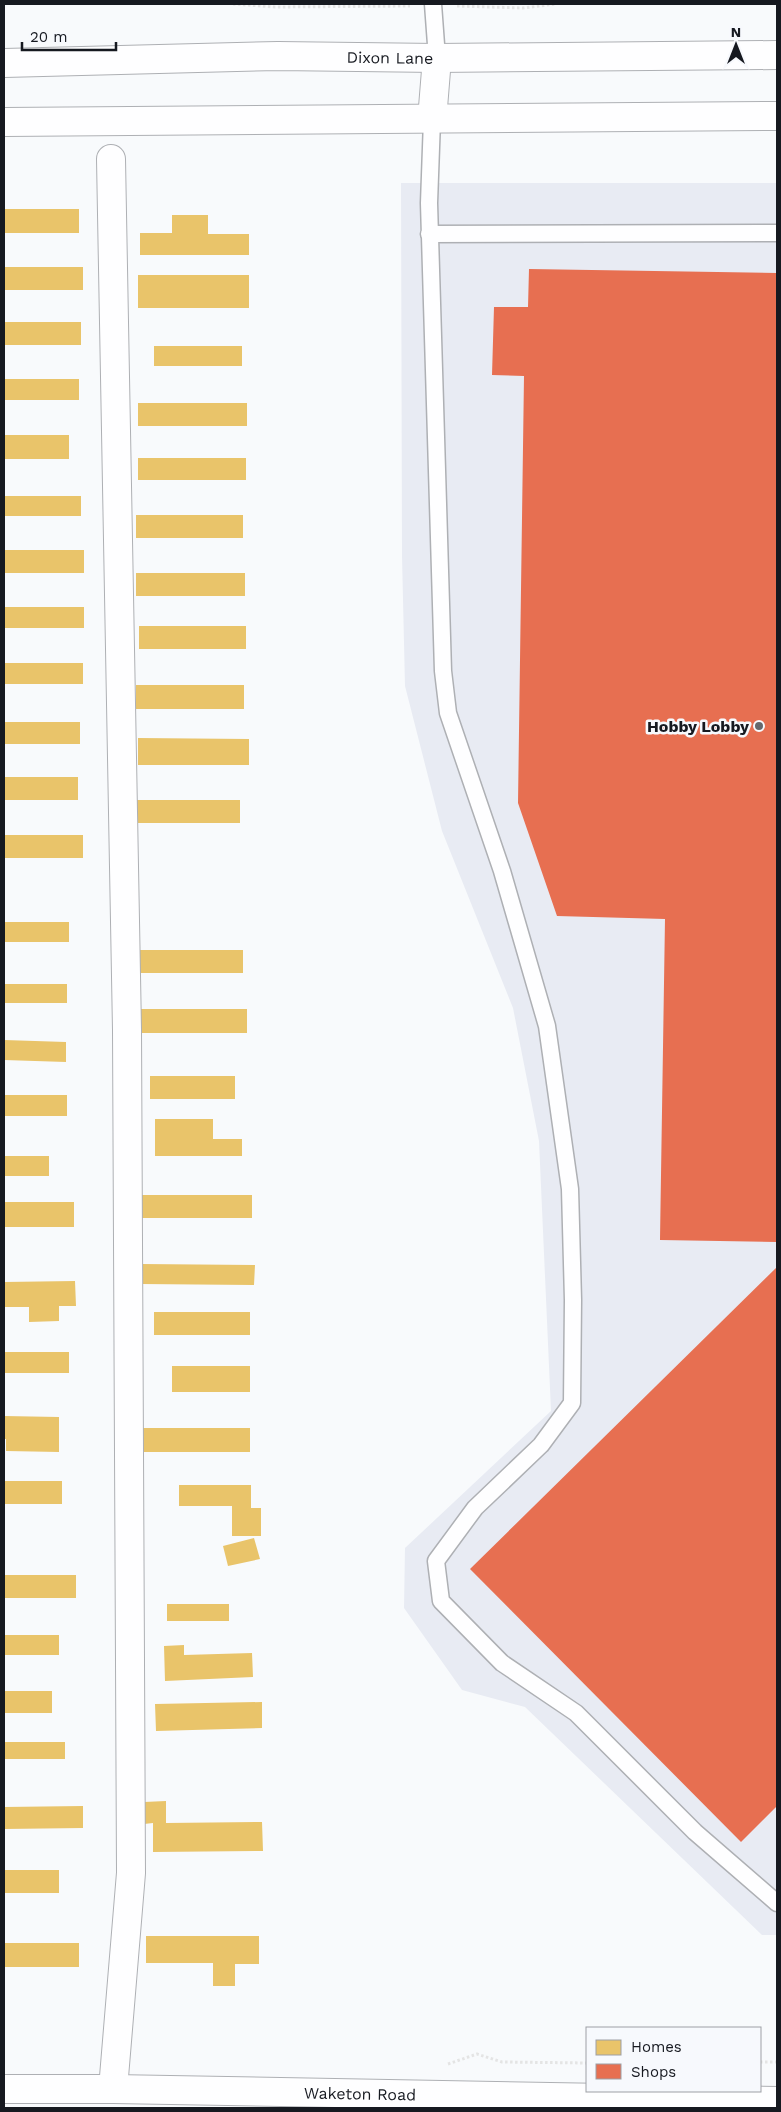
<svg xmlns="http://www.w3.org/2000/svg" width="781" height="2112" viewBox="0 0 781 2112" font-family="'Work Sans',sans-serif">
	<style>
		.built { fill: #e8ebf3 }
		.homes { fill: #e9c46a }
		.shops { fill: #e76f51 }
		.lines { fill: none; stroke-linecap: round; stroke-linejoin: round }
		.service-casing { stroke: #aeb0b4; stroke-width: 19 }
		.minor-casing { stroke: #aeb0b4; stroke-width: 30 }
		.tertiary-casing { stroke: #aeb0b4; stroke-width: 30 }
		.path { stroke: #e4e4e4; stroke-width: 3; stroke-dasharray: 2.5 2.5; stroke-linecap: butt }
		.service { stroke: #fefeff; stroke-width: 16 }
		.minor { stroke: #fefeff; stroke-width: 28 }
		.tertiary { stroke: #fefeff; stroke-width: 28 }
		.poi-dot { fill: #65686d; stroke: #f7f9fd; stroke-width: 2 }
		.labels { text-anchor: middle; dominant-baseline: central; stroke-width: 5; stroke-linejoin: round; paint-order: stroke }
		.street-label { font-size: 16px; fill: #161920; stroke: #f7f9fd }
		.poi-label { font-size: 16px; font-weight: bold; fill: #161920; stroke: #f7f9fd; text-anchor: end }
	</style>
	<rect width="100%" height="100%" fill="#f8fafc"/>
	<path class="built" d="M401 183H777V1935H762L525 1707 462 1690 404 1608 405 1548 551 1411 539 1141 513 1008 442 831 405 686 402 556Z"/>
	<path class="homes" d="M4 209H79V233H4Z
		M172 215H208V234H249V255H140V233H172Z
		M4 267H83V290H4Z
		M138 275H249V308H138Z
		M4 322H81V345H4Z
		M154 346H242V366H154Z
		M4 379H79V400H4Z
		M138 403H247V426H138Z
		M4 435H69V459H4Z
		M138 458H246V480H138Z
		M4 496H81V516H4Z
		M136 515H243V538H136Z
		M4 550H84V573H4Z
		M136 573H245V596H136Z
		M4 607H84V628H4Z
		M139 626H246V649H139Z
		M4 663H83V684H4Z
		M136 685H244V709H136Z
		M4 722H80V744H4Z
		M138 738 249 739V765H138Z
		M4 777H78V800H4Z
		M133 800H240V823H133Z
		M4 835H83V858H4Z
		M4 922H69V942H4Z
		M131 950H243V973H131Z
		M4 984H67V1003H4Z
		M135 1009H247V1033H135Z
		M4 1040 66 1042V1062L4 1060Z
		M150 1076H235V1099H150Z
		M4 1095H67V1116H4Z
		M155 1119H213V1139H242V1156H155Z
		M4 1156H49V1176H4Z
		M140 1195H252V1218H140Z
		M4 1202H74V1227H4Z
		M141 1264 255 1265 254 1285 141 1284Z
		M75 1281 76 1306H59V1321L29 1322V1307H4V1282Z
		M154 1312H250V1335H154Z
		M4 1352H69V1373H4Z
		M172 1366H250V1392H172Z
		M4 1416 59 1417V1452L6 1451V1439H4Z
		M138 1428H250V1452H138Z
		M4 1481H62V1504H4Z
		M179 1485H251V1508H261V1536H232V1506H179Z
		M254 1538 260 1559 228 1566 223 1546Z
		M4 1575H76V1598H4Z
		M167 1604H229V1621H167Z
		M4 1635H59V1655H4Z
		M184 1645V1655L252 1653 253 1677 165 1681 164 1646Z
		M4 1691H52V1713H4Z
		M262 1702V1728L156 1731 155 1704Z
		M4 1742H65V1759H4Z
		M166 1801V1823L262 1822 263 1851 153 1852V1823L144 1824V1802Z
		M83 1806V1828L4 1829V1807Z
		M4 1870H59V1893H4Z
		M146 1936H259V1964H235V1986H213V1963H146Z
		M4 1943H79V1967H4Z"/>
	<path class="shops" d="M529 269 777 273V1242L660 1240 665 919 557 916 518 803 524 376 492 375 494 307H528Z
		M777 1267V1806L741 1842 470 1569Z"/>
	<g class="lines">
		<g class="service-casing">
			<path id="service" d="M433 4 437 58
				M432 120 429 203 443 671 448 713 502 871 547 1026 570 1189 573 1300 572 1403 541 1445 475 1508 436 1561 441 1601 502 1663 576 1713 695 1832 777 1903
				M429 234 777 233"/>
		</g>
		<g class="minor-casing">
			<path id="minor" d="M111 159 127 1030 131 1873 113 2089"/>
		</g>
		<g class="tertiary-casing">
			<g id="tertiary">
				<path id="s1" d="M4 63 278 56 437 58 777 55"/>
				<path d="M432 120 437 58"/>
				<path d="M4 122 777 116"/>
				<path id="s2" d="M4 2089H113L777 2101"/>
			</g>
		</g>
		<path class="path" d="M233 4 275 7 410 6
			M457 6 523 8 556 4
			M760 2062H777
			M448 2064 477 2054 502 2062 587 2063"/>
		<use href="#service" class="service"/>
		<use href="#minor" class="minor"/>
		<use href="#tertiary" class="tertiary"/>
	</g>
	<circle class="poi-dot" cx="759" cy="726" r="5"/>
	<g class="labels">
		<g class="street-label">
			<text stroke="none"><textPath href="#s1" startOffset="386">Dixon Lane</textPath></text>
			<text stroke="none"><textPath href="#s2" startOffset="356">Waketon Road</textPath></text>
		</g>
		<g class="poi-label">
			<text x="749" y="726">Hobby Lobby</text>
		</g>
	</g>
	<rect width="781" height="2112" fill="none" stroke="#161920" stroke-width="10"/>
	<rect x="586" y="2027" width="175" height="65" fill="#f7f9fd" stroke="#9d9fa5"/>
	<rect x="596" y="2040" width="25" height="15" fill="#e9c46a" stroke="#9d9fa5"/>
	<text x="631" y="2052" font-size="15" fill="#161920">Homes</text>
	<rect x="596" y="2064" width="25" height="15" fill="#e76f51" stroke="#9d9fa5"/>
	<text x="631" y="2077" font-size="15" fill="#161920">Shops</text>
	<g transform="translate(736 45)" stroke="#f7f9fd" stroke-width="4" paint-order="stroke">
	<path d="M0-4L9 19L0 12L-9 19Z" fill="#161920"/>
	<text y="-8" font-size="14" font-weight="bold" text-anchor="middle" fill="#161920">N</text>
	</g>
	<path d="M22 42v8h94v-8" fill="none" stroke="#161920" stroke-width="2.5"/>
	<text x="30" y="42" font-size="15" fill="#161920" stroke="#f7f9fd" stroke-width="4" paint-order="stroke">20 m</text>
</svg>
